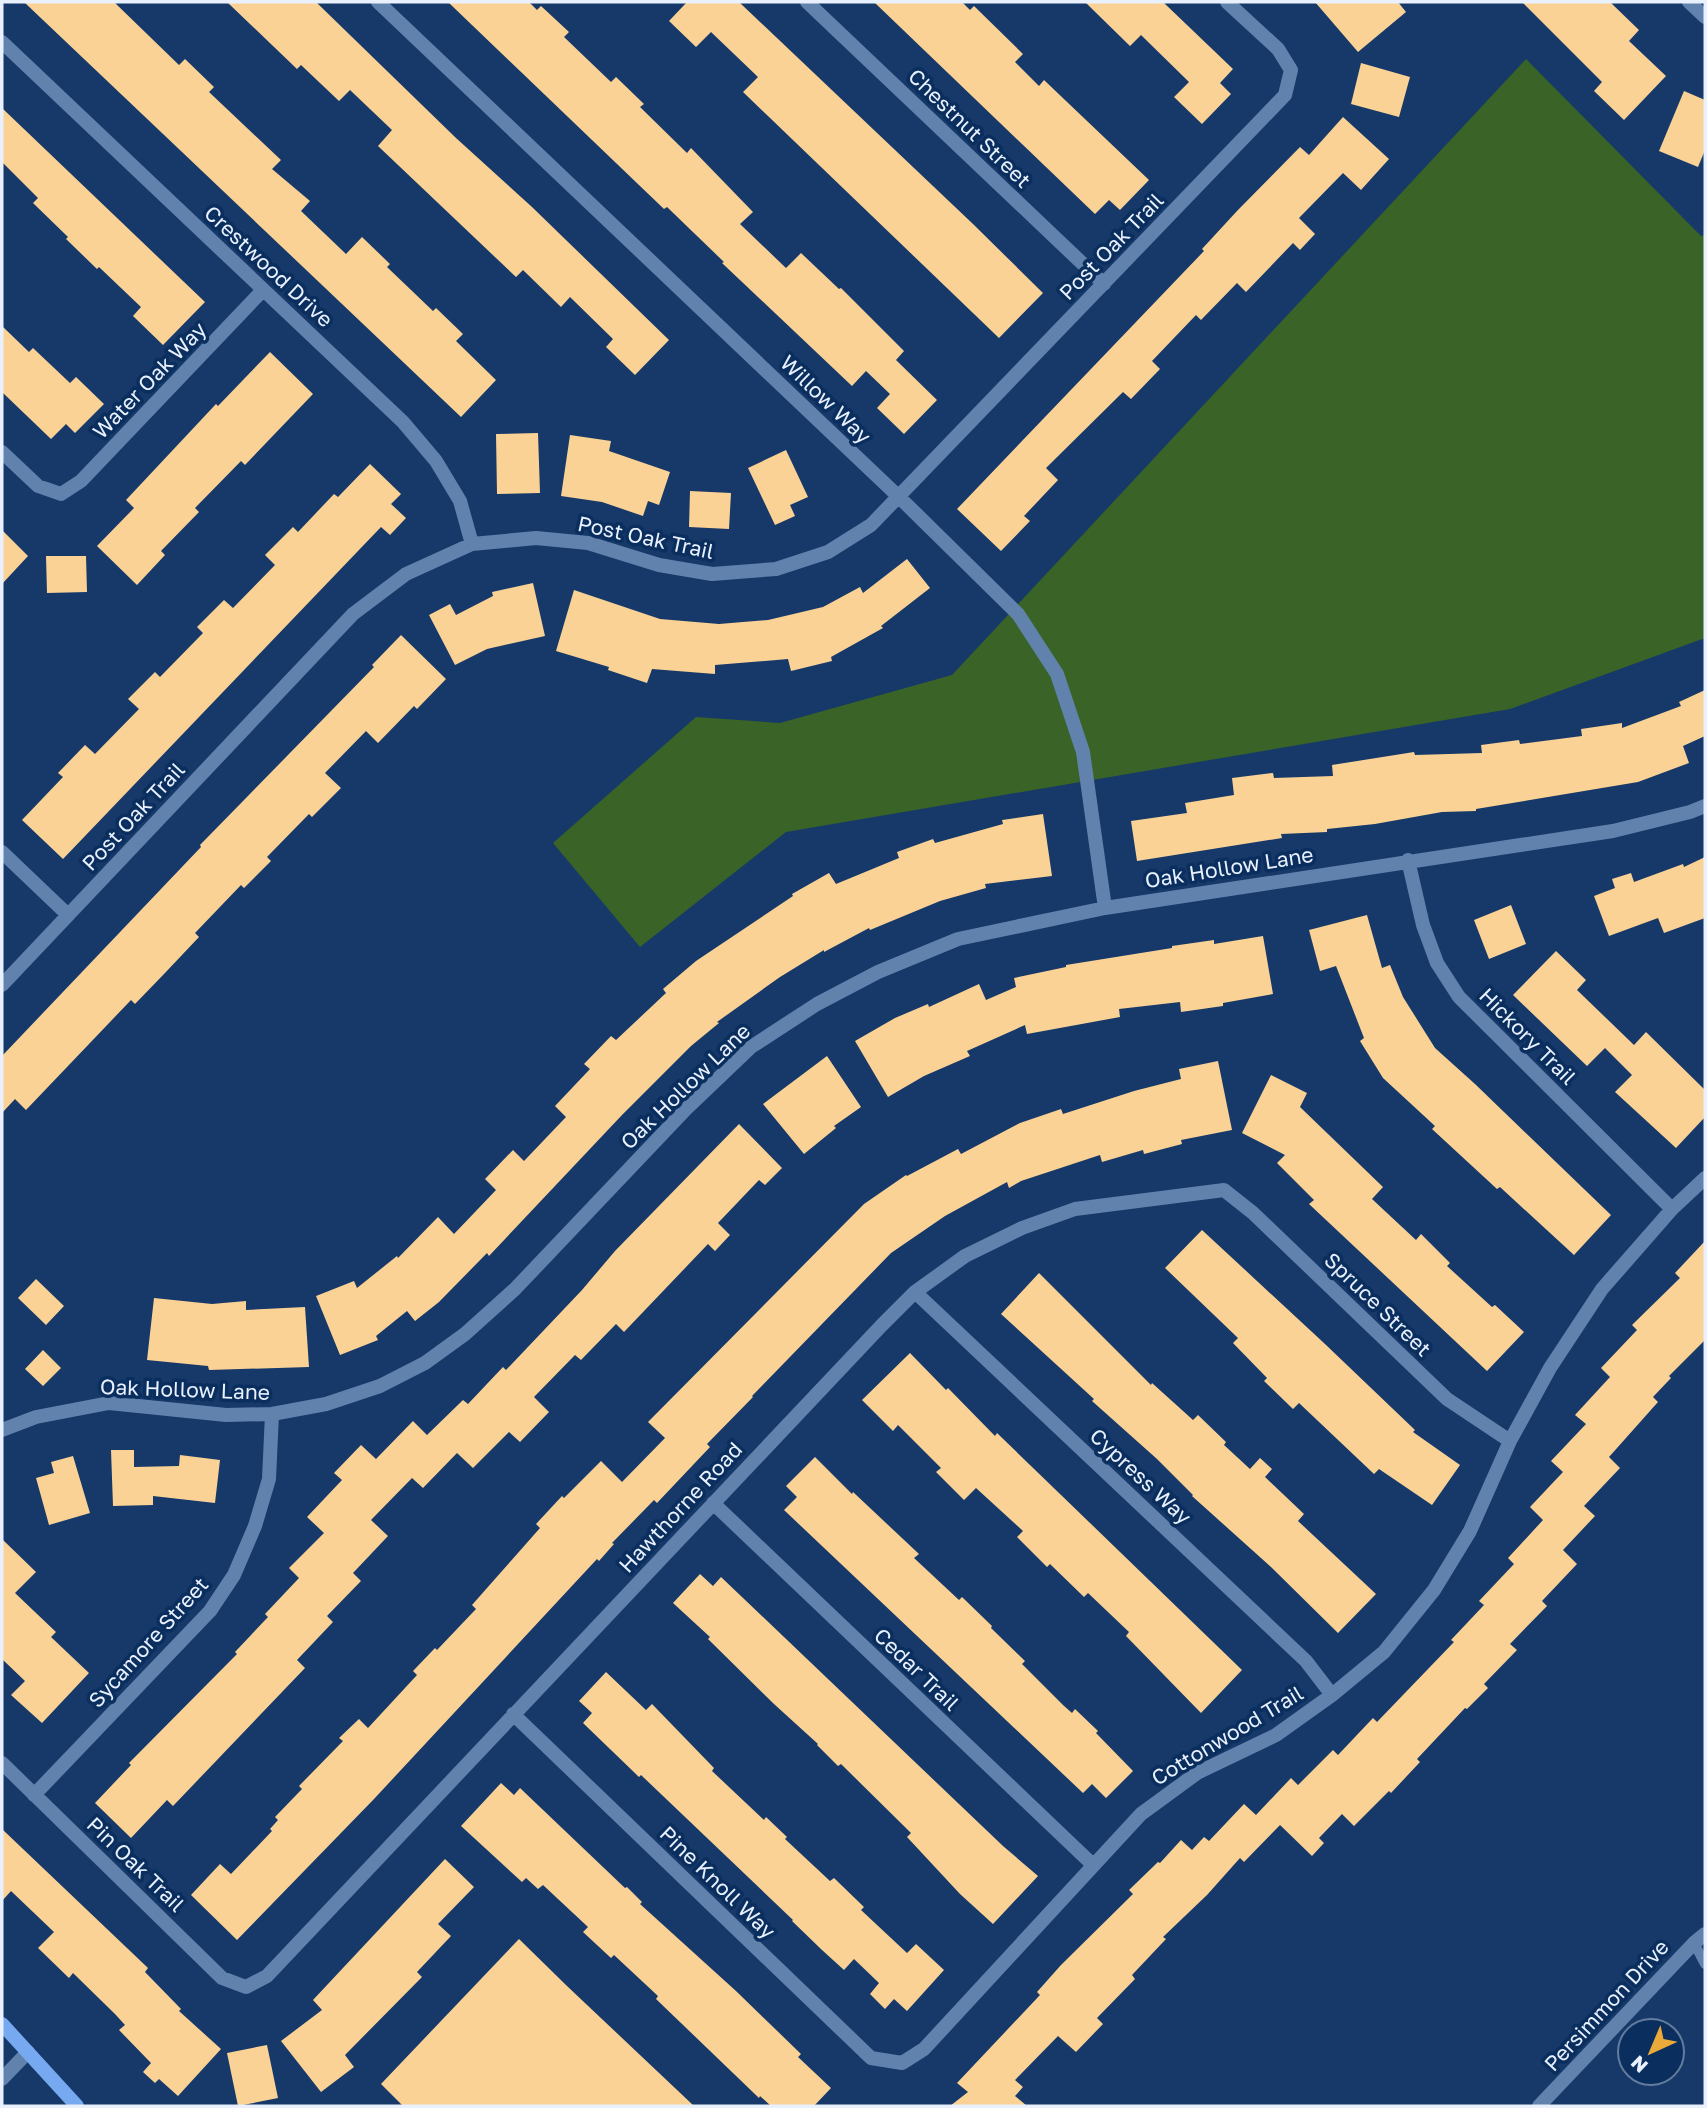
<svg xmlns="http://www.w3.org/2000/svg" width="1707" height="2108" viewBox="0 0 1707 2108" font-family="'Golos Text',sans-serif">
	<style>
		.green { fill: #3a6327 }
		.building { fill: #fbd295 }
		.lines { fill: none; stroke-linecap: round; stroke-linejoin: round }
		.lane { stroke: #6282ae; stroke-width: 10 }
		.street { stroke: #6282ae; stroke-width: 14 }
		.secondary { stroke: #77a9f0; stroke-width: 14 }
		.labels { text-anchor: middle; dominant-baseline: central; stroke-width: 7; stroke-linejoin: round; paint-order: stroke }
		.street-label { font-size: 21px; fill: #e9f1fe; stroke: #0a2e5d }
	</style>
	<rect width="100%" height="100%" fill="#163969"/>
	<path class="green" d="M1526 59 1701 236 1705 235V638L1510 709 786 832 640 947 553 843 696 717 780 723 952 675Z"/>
	<path class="building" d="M24 2H114L179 65 185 59 214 87 209 92 281 160 272 169 310 201 301 211 346 254 362 237 390 264 387 267 433 311 436 308 463 334 456 341 496 380 461 417Z
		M227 2H316L456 138 532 207 669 340 635 375 606 347 613 339 570 297 561 307 523 270 516 277 378 146 392 130 350 90 339 101 301 65 297 69Z
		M448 2H529L537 10 541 6 569 32 564 37 611 82 616 77 644 104 640 107 687 153 691 148 753 212 740 224 786 268 801 253 839 289 841 288 904 351 896 360 937 400 904 434 877 408 890 394 866 371 852 386 722 263 724 262 667 207 664 209Z
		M687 2H739L973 224 1043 293 999 338 743 92 758 77 711 32 696 47 669 21Z
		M874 2H962L970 10 974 6 1023 54 1015 62 1039 86 1044 80 1149 180 1120 210 1109 200 1095 214Z
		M1085 2H1163L1233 69 1220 83 1231 94 1202 124 1174 97 1189 82 1141 35 1130 46Z
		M1315 2H1398L1406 12 1358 52Z
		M1522 2H1610L1639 30 1629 41 1666 76 1624 120 1594 91 1602 82Z
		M1361 63 1410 77 1399 117 1351 104Z
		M1684 91 1705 100V150L1698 167 1659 151Z
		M2 108 205 302 163 345 133 316 141 307 99 267 97 269 66 239 68 237 33 203 38 198 2 162Z
		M1343 117 1389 159 1361 190 1343 173 1299 218 1315 234 1300 250 1293 243 1246 292 1237 283 1201 320 1196 315 1152 361 1160 369 1131 399 1123 392 1046 468 1058 480 1024 516 1030 521 1001 551 957 509 1204 251 1202 249 1237 211 1300 147 1309 155Z
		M2 326 29 352 33 348 70 383 76 377 104 404 75 433 66 424 51 439 2 392Z
		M270 352 313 394 245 465 241 461 195 508 199 512 161 551 165 555 137 585 97 546 134 508 126 500 216 404 218 406Z
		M538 433 540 493 497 494 496 434Z
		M570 435 611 441 609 451 670 472 659 505 648 501 643 516 602 502 561 496Z
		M786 450 808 497 790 505 795 516 775 525 748 468Z
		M370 464 401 494 391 504 406 518 390 535 381 527 63 859 22 820 63 777 58 773 85 745 95 754 139 709 128 699 155 672 160 677 203 633 197 627 224 600 233 608 275 565 265 555 293 527 298 532 334 494 338 497Z
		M690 491 731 493 729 529 689 527Z
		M2 530 28 556 2 584Z
		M46 556H86L87 592 47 593Z
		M907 559 930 588 881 626 883 628 831 657 832 661 791 671 788 659 715 665V674L652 669 647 683 608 670 609 667 556 651 574 590 660 619 719 624 768 620 823 607 860 587 863 593Z
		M533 583 545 636 487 649 455 665 429 615 450 604 456 615 493 596 492 592Z
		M401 635 446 679 417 709 414 706 378 743 366 731 325 773 341 788 312 817 309 814 267 857 271 861 244 888 241 885 195 933 199 937 164 974 135 1004 131 1000 26 1110 15 1099 2 1113V1056L201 847 200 845 374 667 372 665Z
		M1705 690V736L1683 746 1689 763 1638 782 1476 809V811L1442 812 1375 824 1327 829V832L1281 834 1282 838 1137 861 1131 821 1187 813 1185 803 1234 795 1232 778 1273 773 1274 778 1333 776 1332 765 1414 752 1415 755 1482 753 1481 745 1519 740 1520 744 1582 736 1581 729 1622 723V728L1681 706 1679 702Z
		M1043 814 1052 876 985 884 986 888 940 901 870 930 869 928 824 952V950L780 977 717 1022 719 1023 691 1046 622 1115 489 1256 487 1253 439 1302 415 1321 407 1311 376 1336 378 1340 340 1355 316 1296 354 1281 357 1288 397 1256 398 1258 438 1217 454 1234 496 1190 485 1179 513 1150 524 1161 566 1117 555 1106 590 1069 584 1064 611 1036 616 1040 666 993 663 989 696 961 793 896 792 894 829 873 836 884 899 858 897 852 933 839 935 843 1003 824 1002 820Z
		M1705 857V918L1664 933 1658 918 1609 936 1594 896 1615 888 1612 879 1631 873 1634 882 1683 864 1684 867Z
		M1511 905 1526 944 1489 959 1474 920Z
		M1367 915 1382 968 1390 965 1403 997 1435 1048 1475 1084 1611 1215 1574 1255 1500 1187 1497 1189 1432 1129 1435 1126 1383 1078 1360 1041 1364 1038 1336 966 1320 971 1309 930Z
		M1263 936 1273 994 1223 1003V1006L1181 1012 1180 1002 1119 1009 1120 1017 1027 1034 1025 1025 967 1051 970 1056 924 1076 888 1097 855 1041 895 1018 928 1004 929 1007 979 984 986 1000 1016 987 1014 978 1066 967V965L1172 948V946L1214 940V944Z
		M1556 951 1586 980 1577 990 1634 1045 1646 1032 1705 1090V1117L1676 1148 1615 1092 1632 1075 1605 1048 1587 1066 1513 995Z
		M827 1056 861 1107 834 1126 836 1128 804 1154 763 1104Z
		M1218 1061 1232 1130 1181 1140 1182 1144 1144 1154 1143 1150 1102 1162 1100 1155 1021 1181 1009 1188 1007 1182 945 1216 891 1253 752 1396 753 1397 707 1444 710 1447 657 1503 654 1500 612 1543 614 1544 599 1561 597 1559 374 1799 237 1940 191 1895 220 1864 231 1874 272 1831 270 1829 278 1820 275 1817 302 1789 299 1786 343 1741 339 1738 359 1719 368 1728 417 1675 413 1671 435 1648 437 1650 476 1609 472 1605 540 1528 536 1524 562 1496 564 1498 601 1461 622 1482 665 1438 648 1422 864 1204 906 1175 907 1176 958 1149 961 1154 1020 1123 1061 1109 1063 1114 1134 1091 1181 1079 1179 1069Z
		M1271 1075 1307 1093 1300 1107 1383 1187 1372 1199 1416 1240 1421 1234 1450 1263 1447 1266 1492 1307 1495 1305 1524 1332 1487 1371 1309 1204 1314 1200 1277 1163 1285 1155 1242 1133Z
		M739 1124 782 1168 765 1185 759 1180 718 1223 730 1235 715 1251 708 1244 624 1332 616 1324 581 1360 575 1355 534 1397 549 1412 520 1442 509 1432 473 1468 457 1453 423 1488 412 1478 371 1520 388 1536 353 1573 361 1581 327 1616 333 1622 297 1660 305 1668 173 1806 167 1800 131 1838 95 1803 131 1765 129 1763 237 1654 235 1652 268 1617 265 1614 299 1578 289 1568 324 1533 307 1517 342 1480 334 1473 361 1445 376 1459 413 1421 427 1435 463 1400 468 1404 503 1367 506 1370 582 1290 615 1251Z
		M1202 1230 1325 1344 1415 1430 1413 1432 1460 1465 1432 1505 1379 1469 1374 1474 1299 1403 1293 1409 1264 1381 1267 1378 1233 1343 1238 1338 1165 1268Z
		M1705 1241V1340L1669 1376 1671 1378 1653 1397 1658 1402 1609 1457 1620 1468 1584 1506 1595 1516 1563 1550 1577 1564 1542 1601 1547 1606 1510 1644 1517 1650 1484 1684 1488 1688 1467 1709 1465 1708 1417 1759 1420 1762 1391 1793 1389 1791 1354 1826 1342 1814 1319 1838 1324 1843 1312 1856 1280 1825 1244 1862 1240 1858 1207 1895 1163 1937 1166 1939 1132 1975 1135 1979 1097 2018 1103 2024 1076 2052 1058 2036 1015 2080 1023 2087 1015 2096 1027 2106H950L968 2092 957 2083 1040 1995 1037 1992 1061 1965 1133 1894 1129 1890 1158 1862 1160 1863 1181 1840 1192 1850 1204 1837 1209 1841 1244 1804 1256 1815 1291 1778 1298 1785 1333 1750 1338 1755 1373 1718 1377 1722 1454 1642 1451 1640 1484 1605 1479 1601 1514 1564 1508 1558 1543 1520 1530 1507 1563 1472 1551 1461 1586 1424 1575 1415 1610 1377 1601 1368 1637 1330 1632 1325 1680 1278 1675 1273Z
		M1039 1273 1151 1385 1152 1383 1193 1420 1198 1415 1226 1442 1224 1445 1250 1469 1260 1458 1272 1469 1265 1477 1304 1514 1298 1521 1376 1594 1338 1633 1271 1567 1192 1496 1193 1495 1157 1459 1092 1401 1094 1399 1001 1314Z
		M36 1279 64 1306 46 1325 18 1298Z
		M154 1298 212 1304 246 1301V1310L305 1307 309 1367 209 1370 208 1366 147 1360Z
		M43 1350 61 1368 43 1386 25 1369Z
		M910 1353 946 1390 948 1388 995 1436 997 1433 1242 1670 1201 1713 1126 1636 1129 1632 1088 1593 1084 1597 1050 1564 1047 1567 1017 1537 1023 1531 976 1488 964 1500 936 1472 941 1468 898 1425 893 1431 862 1400Z
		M111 1450H134V1467L179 1466 180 1455 220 1460 215 1503 153 1496V1505L113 1506Z
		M73 1456 90 1513 49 1525 36 1478 54 1473 51 1462Z
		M815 1457 852 1494 853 1492 919 1554 914 1558 959 1600 962 1597 992 1626 991 1628 1025 1661 1022 1664 1063 1705 1072 1713 1075 1709 1098 1731 1096 1733 1133 1771 1106 1798 1092 1784 1083 1793 784 1510 797 1497 786 1486Z
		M2 1539 36 1572 15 1593 56 1632 51 1637 89 1673 42 1723 11 1695 25 1681 2 1659Z
		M700 1574 713 1586 721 1577 1003 1846 1038 1876 993 1924 960 1894 907 1837 911 1833 841 1764 838 1766 817 1745 818 1744 774 1704 708 1639 710 1637 673 1603Z
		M606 1672 646 1710 652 1704 714 1768 712 1771 764 1820 766 1817 787 1837 785 1839 830 1881 834 1878 864 1907 861 1910 907 1953 916 1944 944 1970 907 2011 894 1999 885 2009 870 1994 879 1983 854 1959 844 1970 822 1950 792 1921 793 1920 641 1775 639 1777 583 1723 592 1713 579 1701Z
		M501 1783 514 1795 520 1788 625 1888 627 1887 642 1902 640 1904 736 1991 801 2054 798 2057 831 2088 814 2106H771L760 2096 759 2098 656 1999 658 1996 614 1955 611 1958 583 1932 588 1927 543 1885 538 1889 526 1878 522 1882 461 1826Z
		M2 1829 148 1968 145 1972 181 2009 179 2011 221 2049 178 2096 159 2079 155 2083 143 2072 151 2063 119 2030 125 2025 115 2014 73 1973 69 1978 38 1948 54 1932 11 1891 2 1901Z
		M445 1859 474 1887 438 1924 451 1936 417 1972 422 1977 345 2055 354 2067 321 2092 281 2041 322 2010 313 2000Z
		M519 1939 567 1986 694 2106H403L381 2084Z
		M267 2045 278 2098 238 2106 227 2053Z"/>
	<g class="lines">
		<path class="lane" d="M1694 1943 1705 1964"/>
		<path class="street" d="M378 2 899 497 1018 614 1057 674 1083 752 1105 908
			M807 2 1104 284
			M1689 2 1705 17
			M2 42 403 422 436 461 460 501 472 544
			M2 452 38 486 61 494 81 481 263 290
			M2 852 68 915
			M1408 860 1423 925 1437 963 1459 997 1672 1209
			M2 985 353 614 406 574 472 544 536 538 588 543 659 565 712 574 776 569 828 552 871 525 1285 95 1291 70 1278 49 1227 2
			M915 1292 1306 1661 1332 1695
			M2 1430 36 1417 109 1403 226 1415 272 1414 326 1404 380 1386 425 1363 465 1334 515 1289 686 1109 751 1047 817 1004 878 972 958 939 1105 908 1613 831 1690 812 1705 806
			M713 1503 1092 1864
			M513 1714 871 2058 902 2063 924 2049 1141 1814 1197 1773 1276 1735 1332 1695 1384 1652 1434 1590 1470 1531 1510 1441 1550 1368 1602 1289 1672 1209 1705 1178
			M2 1763 222 1978 246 1987 267 1976 881 1326 915 1292 965 1256 1022 1228 1075 1209 1224 1190 1253 1213 1447 1399 1510 1441
			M34 1795 210 1611 234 1575 255 1526 269 1479 272 1414
			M2 2079 28 2052
			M1539 2106 1694 1943 1705 1934"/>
		<path class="secondary" d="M2 2024 77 2106"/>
	</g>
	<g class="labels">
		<g class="street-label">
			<text transform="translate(970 128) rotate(44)">Chestnut Street</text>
			<text transform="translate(1111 246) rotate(-46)">Post Oak Trail</text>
			<text transform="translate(269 266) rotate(43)">Crestwood Drive</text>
			<text transform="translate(149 380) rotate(-46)">Water Oak Way</text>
			<text transform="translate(826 399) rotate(44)">Willow Way</text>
			<text transform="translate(646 537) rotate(12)">Post Oak Trail</text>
			<text transform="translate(133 816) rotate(-47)">Post Oak Trail</text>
			<text transform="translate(1229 867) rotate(-9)">Oak Hollow Lane</text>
			<text transform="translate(1528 1036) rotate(45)">Hickory Trail</text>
			<text transform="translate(685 1086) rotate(-44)">Oak Hollow Lane</text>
			<text transform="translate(1378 1304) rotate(44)">Spruce Street</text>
			<text transform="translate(185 1389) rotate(2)">Oak Hollow Lane</text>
			<text transform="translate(1141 1476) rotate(43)">Cypress Way</text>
			<text transform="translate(680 1507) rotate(-47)">Hawthorne Road</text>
			<text transform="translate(148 1642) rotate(-48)">Sycamore Street</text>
			<text transform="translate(917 1669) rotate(44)">Cedar Trail</text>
			<text transform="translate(1227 1735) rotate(-31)">Cottonwood Trail</text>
			<text transform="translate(136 1864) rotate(44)">Pin Oak Trail</text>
			<text transform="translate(718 1882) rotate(44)">Pine Knoll Way</text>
			<text transform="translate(1606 2005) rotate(-47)">Persimmon Drive</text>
		</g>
	</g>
	<rect width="1707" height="2108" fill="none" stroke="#e9f1fe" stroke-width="7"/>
	<g transform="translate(1651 2052) rotate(224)"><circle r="33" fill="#0a2e5d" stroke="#637c9d" stroke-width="2"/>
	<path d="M0-5L12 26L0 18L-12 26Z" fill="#eaaa39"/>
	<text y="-10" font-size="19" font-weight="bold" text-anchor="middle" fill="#e9f1fe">N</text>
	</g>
</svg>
